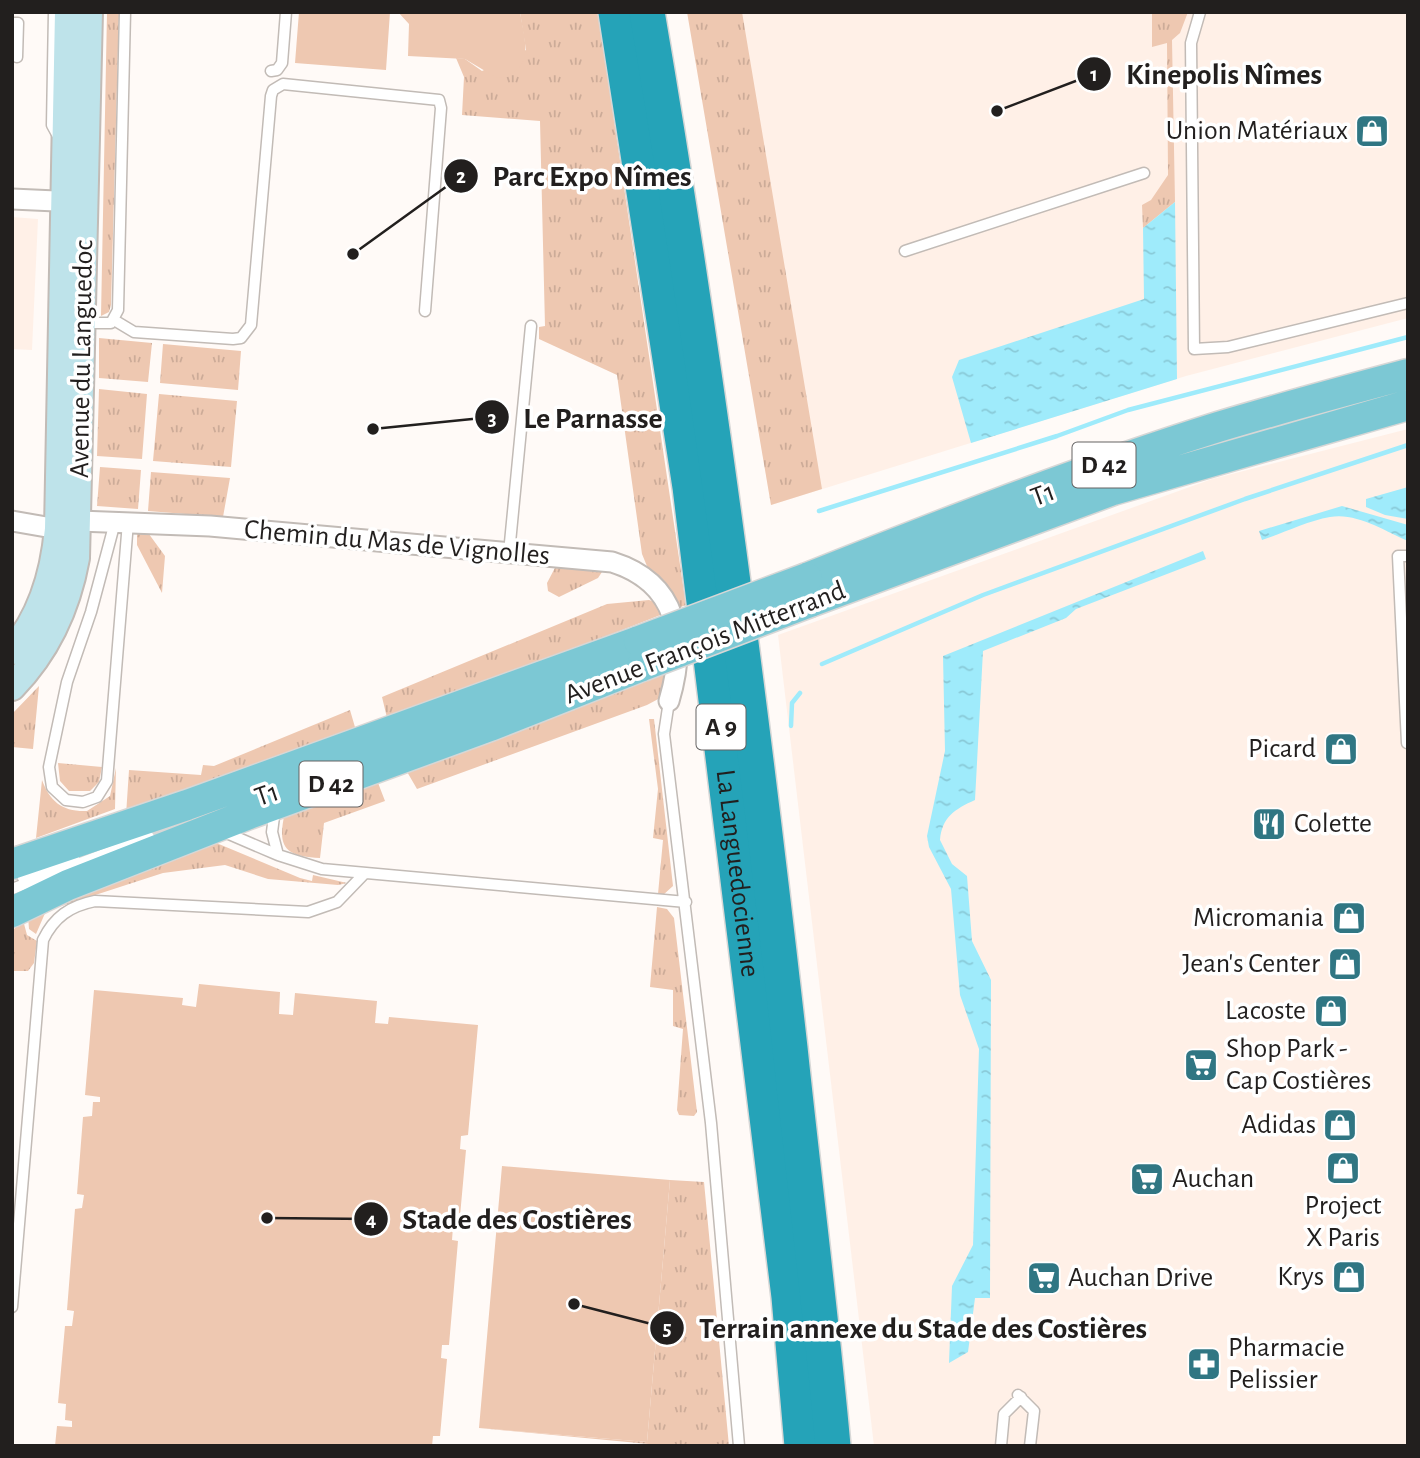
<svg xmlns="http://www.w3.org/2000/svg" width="1420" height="1458" viewBox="0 0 1420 1458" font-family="'Alegreya Sans',sans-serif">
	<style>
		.built { fill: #fff0e7 }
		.grass { fill: url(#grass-tufts) }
		.green { fill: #eec8b1 }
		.water { fill: url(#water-ripples) }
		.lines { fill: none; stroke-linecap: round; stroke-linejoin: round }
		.stream { stroke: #9febfb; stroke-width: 4.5 }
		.lane-casing { stroke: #c2bbb6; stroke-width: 13 }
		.street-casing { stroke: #c2bbb6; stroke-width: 23 }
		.secondary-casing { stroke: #c2bbb6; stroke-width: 30 }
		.primary-casing { stroke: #d7d7d6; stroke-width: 33 }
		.highway-casing { stroke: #d7d7d6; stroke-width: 38 }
		.lane { stroke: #fff; stroke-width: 10 }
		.street { stroke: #fff; stroke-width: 19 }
		.secondary { stroke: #bee3ea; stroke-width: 26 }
		.primary { stroke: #7cc8d4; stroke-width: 30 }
		.highway { stroke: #25a3b8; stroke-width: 35 }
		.primary-bridge-casing { stroke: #d7d7d6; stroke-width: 33; stroke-linecap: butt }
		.primary-bridge { stroke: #7cc8d4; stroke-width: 30 }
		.labels { text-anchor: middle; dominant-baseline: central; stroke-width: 7; stroke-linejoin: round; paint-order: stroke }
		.shield { fill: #fff; stroke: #646262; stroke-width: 2 }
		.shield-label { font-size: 26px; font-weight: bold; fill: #221f1e }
		.poi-label { font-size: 28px; fill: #221f1e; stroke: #fff; text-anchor: end }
		.street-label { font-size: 28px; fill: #221f1e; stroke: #fff }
		.leader { fill: none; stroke: #221f1e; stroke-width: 2.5 }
		.callout-dot { fill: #221f1e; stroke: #fff; stroke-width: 2.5 }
		.mark-label { font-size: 21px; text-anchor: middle; font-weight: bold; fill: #fff }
		.callout-label { font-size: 30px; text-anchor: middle; font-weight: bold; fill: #221f1e; stroke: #fff; stroke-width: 7; stroke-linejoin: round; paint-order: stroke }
	</style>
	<defs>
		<pattern id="grass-tufts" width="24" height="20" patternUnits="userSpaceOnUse" patternTransform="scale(1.75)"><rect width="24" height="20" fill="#eec8b1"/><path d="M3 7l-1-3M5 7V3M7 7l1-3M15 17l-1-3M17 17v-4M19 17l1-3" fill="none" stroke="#ccab98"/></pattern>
		<pattern id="water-ripples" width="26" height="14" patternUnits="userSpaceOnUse" patternTransform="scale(1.75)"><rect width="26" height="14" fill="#9febfb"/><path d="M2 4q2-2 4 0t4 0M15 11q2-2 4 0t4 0" fill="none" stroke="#89c9d7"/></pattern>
	</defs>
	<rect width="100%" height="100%" fill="#fffaf7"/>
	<path class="built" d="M690 12H1408V318L1186 376 771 505Z
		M12 217 38 219 32 350 12 349Z
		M1408 429V1446H874L778 635 1212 479Z"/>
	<path class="grass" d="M107 12H119L111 305 109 312 101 316Z
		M520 12H598L686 605 678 608 649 571 642 554 617 375 539 339V327L545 326 540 121 462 115 464 77 456 58 465 59 482 71 526 50Z
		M687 12H742L822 489 771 505Z
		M1152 12H1188L1180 33 1172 40 1175 202 1143 228 1142 205 1151 200 1168 175 1167 43 1152 47Z
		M99 338 152 343 148 382 99 378Z
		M163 344 241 351 238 390 160 383Z
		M99 389 147 394 142 459 97 456Z
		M159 394 237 401 231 467 153 461Z
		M100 467 141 470 138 509 97 506Z
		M151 472 230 478 223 517 148 511Z
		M137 530H146L165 556 162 593 137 545Z
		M557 564 601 569 602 572 598 578 559 597 548 591 547 583Z
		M649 600 655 602 663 614 388 722 382 697 607 604Z
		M666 669 662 697 647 705 417 789 406 770Z
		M39 686 33 749 12 747V714Z
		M350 710 357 734 126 815 129 770 201 775 203 765 214 766Z
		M649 719H654L673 886 663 895 658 894 663 840 653 838 658 789Z
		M58 763 102 767 99 782 90 791H69L60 781Z
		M116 768 115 809 36 838 42 780C50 802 63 812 87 811L110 796Z
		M375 775 385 801 324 823 320 858C284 856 277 847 285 812Z
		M214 842 300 878 312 881 313 875 347 883 338 885 268 879 225 865 163 873 46 911 36 934 29 929 28 916Z
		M657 907 667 909 674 918 697 1112 694 1116 679 1115 677 1110 683 1029 673 1026V990L650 987Z
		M23 920 27 935 37 941 34 963 28 971H12V931Z
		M670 1180 704 1182 729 1446H670L479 1428 647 1442Z"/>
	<path class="green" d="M299 12H390L386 70 295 63Z
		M398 12H520C525 41 536 72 497 78L465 59 408 56 409 24Z
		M199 984 280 992 279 1014 293 1015 295 993 377 1001 375 1023 388 1024 389 1017 478 1025 468 1135 461 1136 460 1149 466 1150 459 1227H453L452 1240 458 1241 449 1345H442L441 1358 447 1359 440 1436H433L432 1446H55L57 1426 72 1427V1421L65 1420 66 1404 58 1403 65 1326H72L74 1311 67 1310 75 1209 82 1208 84 1195 77 1194 83 1117 92 1116 93 1102H100V1097L85 1095 94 990 183 998 182 1005 196 1007Z
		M502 1166 670 1180 647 1442 479 1428Z"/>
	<path class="water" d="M1175 202 1177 379 971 443 952 377 959 360 1144 299 1143 228Z
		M1408 487V519L1385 515 1366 507V499Z
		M1342 506 1408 525V541C1385 531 1356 512 1330 517 1307 521 1284 533 1262 540L1259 531Z
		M1203 551 1206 559 1076 609 1066 618 983 651 975 800C955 809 942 817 940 840L952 864 967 876 972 941 991 980 990 1298H975L968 1352 949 1363 952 1286 973 1245 979 1049 960 995 951 889 929 847 927 836 945 751 943 656Z"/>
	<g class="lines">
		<path class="stream" d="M819 511 1057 436 1128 410 1408 337
			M822 664 983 595 1245 499 1408 445
			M791 726 792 703 800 693"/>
		<g class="lane-casing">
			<path id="lane" d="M54 12 52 125 58 136
				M1200 12 1191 43 1194 349 1228 347 1408 303
				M12 23H18L17 57
				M271 71 277 70 282 63 286 12
				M905 251 1144 173
				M114 320 134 332 233 339 241 338 251 325 271 96 273 90 283 84 439 100 441 108 425 311
				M81 323H111L118 310 125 12
				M115 522 91 612 67 682 49 767 52 787 66 800 83 802 97 797 107 781 128 522
				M509 553 531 326
				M669 701 664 734 711 1123 739 1446
				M1407 743 1398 556H1408
				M222 831 278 855 272 832 275 809
				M278 855 322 869 686 902
				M23 878 74 858
				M12 889 149 837
				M12 1307 43 940C54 917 70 906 95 901L308 912 337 902 364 874
				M1018 1395 1034 1411 1030 1446
				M1001 1446 1004 1414 1021 1397"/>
		</g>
		<g class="street-casing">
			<path id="street" d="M12 199 78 202
				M12 521 58 529 79 521 210 526 612 562C679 583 687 640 669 701"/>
		</g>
		<g class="secondary-casing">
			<path id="secondary" d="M12 651C42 616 54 574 58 529L68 12
				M12 687C47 651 67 608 76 558L89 12"/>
		</g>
		<g class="primary-casing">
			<path id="primary" d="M807 578C943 524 1078 471 1218 427 1281 408 1344 391 1408 374
				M810 602 1113 490 1408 405
				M12 864 187 805 639 641
				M12 912 68 885 249 814 490 726 642 666"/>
		</g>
		<g class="highway-casing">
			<g id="highway">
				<path id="s1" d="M616 12 690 487 789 1297 802 1446"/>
				<path d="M647 12C706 356 751 702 790 1048 804 1181 821 1313 833 1446"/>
			</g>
		</g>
		<use href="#lane" class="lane"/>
		<use href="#street" class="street"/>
		<use href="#secondary" class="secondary"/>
		<use href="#primary" class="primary"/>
		<use href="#highway" class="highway"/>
		<g class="primary-bridge-casing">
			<path id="primary-bridge" d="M639 641 807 578
				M642 666 810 602"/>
		</g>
		<use href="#primary-bridge" class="primary-bridge"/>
	</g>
	<defs>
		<g id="shop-square" transform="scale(1.75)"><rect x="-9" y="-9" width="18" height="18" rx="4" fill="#307683" stroke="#fff"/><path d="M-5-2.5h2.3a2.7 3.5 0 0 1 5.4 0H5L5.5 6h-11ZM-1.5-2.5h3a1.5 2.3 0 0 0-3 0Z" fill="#fff"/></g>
		<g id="restaurant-square" transform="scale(1.75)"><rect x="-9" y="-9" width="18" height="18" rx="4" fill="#307683" stroke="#fff"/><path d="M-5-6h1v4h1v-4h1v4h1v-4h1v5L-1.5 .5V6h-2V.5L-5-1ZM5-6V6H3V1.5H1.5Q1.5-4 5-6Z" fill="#fff"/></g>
		<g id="supermarket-square" transform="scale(1.75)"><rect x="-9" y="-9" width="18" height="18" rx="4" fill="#307683" stroke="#fff"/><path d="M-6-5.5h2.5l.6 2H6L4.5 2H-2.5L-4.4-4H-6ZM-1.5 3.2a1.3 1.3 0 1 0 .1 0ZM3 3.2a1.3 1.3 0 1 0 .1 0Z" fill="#fff"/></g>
		<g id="pharmacy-square" transform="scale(1.75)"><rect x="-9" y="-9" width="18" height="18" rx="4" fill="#307683" stroke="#fff"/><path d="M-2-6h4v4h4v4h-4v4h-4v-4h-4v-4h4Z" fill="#fff"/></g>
	</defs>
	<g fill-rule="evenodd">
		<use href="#shop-square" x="1372" y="131"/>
		<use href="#shop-square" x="1341" y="749"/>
		<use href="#restaurant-square" x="1269" y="824"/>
		<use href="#shop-square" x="1349" y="918"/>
		<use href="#shop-square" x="1345" y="964"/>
		<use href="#shop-square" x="1331" y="1011"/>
		<use href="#supermarket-square" x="1201" y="1065"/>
		<use href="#shop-square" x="1340" y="1125"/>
		<use href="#shop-square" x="1343" y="1168"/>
		<use href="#supermarket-square" x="1147" y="1179"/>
		<use href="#shop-square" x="1349" y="1277"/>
		<use href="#supermarket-square" x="1044" y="1278"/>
		<use href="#pharmacy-square" x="1204" y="1364"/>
	</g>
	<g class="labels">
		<g class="shield">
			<rect x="1072.5" y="442.5" width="63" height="45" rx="5"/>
			<rect x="696.5" y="704.5" width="49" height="45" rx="5"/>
			<rect x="299.5" y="761.5" width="63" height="45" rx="5"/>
		</g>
		<g class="shield-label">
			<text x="1104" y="465">D 42</text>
			<text x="721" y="727">A 9</text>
			<text x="331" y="784">D 42</text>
		</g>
		<g class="poi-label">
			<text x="1348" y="131">Union Matériaux</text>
			<text x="1316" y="749">Picard</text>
			<text x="1294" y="824" text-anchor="start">Colette</text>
			<text x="1324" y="918">Micromania</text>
			<text x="1320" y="964">Jean's Center</text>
			<text x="1306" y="1011">Lacoste</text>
			<text x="1226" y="1049" text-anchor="start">Shop Park -<tspan x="1226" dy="32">Cap Costières</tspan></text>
			<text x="1316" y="1125">Adidas</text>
			<text x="1172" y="1179" text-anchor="start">Auchan</text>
			<text x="1343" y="1206" text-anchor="middle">Project<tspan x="1343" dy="32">X Paris</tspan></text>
			<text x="1324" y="1277">Krys</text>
			<text x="1068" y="1278" text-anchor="start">Auchan Drive</text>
			<text x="1228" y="1348" text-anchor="start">Pharmacie<tspan x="1228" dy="32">Pelissier</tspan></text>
		</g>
		<g class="street-label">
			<text transform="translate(82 359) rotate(-89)">Avenue du Languedoc</text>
			<text transform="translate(1043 495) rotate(-20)">T1</text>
			<text transform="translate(397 543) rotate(5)">Chemin du Mas de Vignolles</text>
			<text transform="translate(705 643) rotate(-21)">Avenue François Mitterrand</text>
			<text transform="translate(267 795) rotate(-19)">T1</text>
			<text stroke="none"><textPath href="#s1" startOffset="870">La Languedocienne</textPath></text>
		</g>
	</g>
	<path class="leader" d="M997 111L1094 74M353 254L461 176M373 429L492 417M267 1218L371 1219M574 1304L667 1328"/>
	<g class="callout-dot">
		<circle cx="997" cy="111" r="7"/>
		<circle cx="353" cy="254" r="7"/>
		<circle cx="373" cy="429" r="7"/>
		<circle cx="267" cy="1218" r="7"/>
		<circle cx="574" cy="1304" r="7"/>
		<circle cx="1094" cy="74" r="18"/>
		<circle cx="461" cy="176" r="18"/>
		<circle cx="492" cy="417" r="18"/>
		<circle cx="371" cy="1219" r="18"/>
		<circle cx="667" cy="1328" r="18"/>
	</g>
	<g class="mark-label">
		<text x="1094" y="81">1</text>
		<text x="461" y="183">2</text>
		<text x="492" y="425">3</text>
		<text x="371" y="1226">4</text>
		<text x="667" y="1335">5</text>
	</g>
	<g class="callout-label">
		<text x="1224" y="84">Kinepolis Nîmes</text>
		<text x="592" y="186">Parc Expo Nîmes</text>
		<text x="593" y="428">Le Parnasse</text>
		<text x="517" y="1229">Stade des Costières</text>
		<text x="923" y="1338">Terrain annexe du Stade des Costières</text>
	</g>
	<rect width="1420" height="1458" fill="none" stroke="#221f1e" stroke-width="28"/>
</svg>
